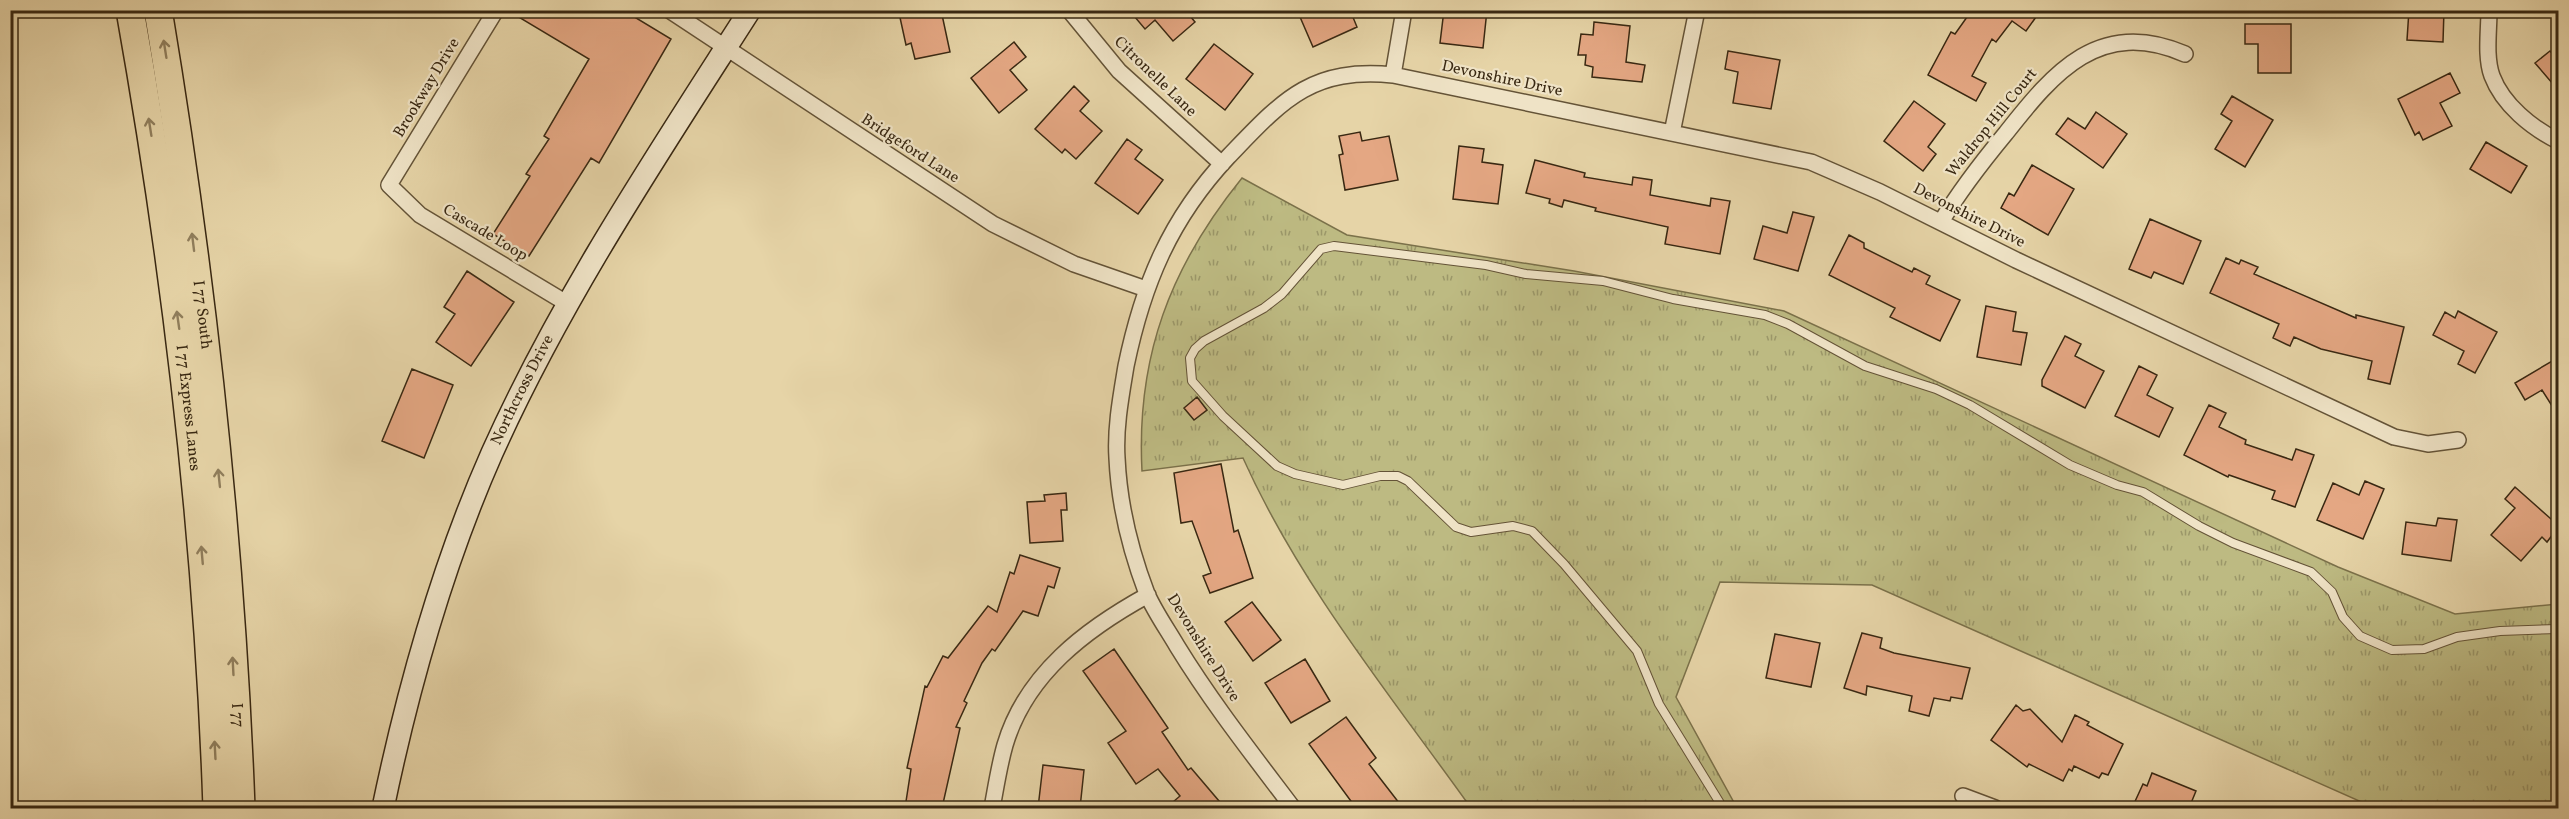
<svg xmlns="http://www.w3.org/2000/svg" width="2569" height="819" viewBox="0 0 2569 819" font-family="Vollkorn,serif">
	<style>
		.grass { fill: url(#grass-tufts); stroke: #7b714a; stroke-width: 1.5 }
		.building { fill: #e4a783; stroke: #392812; stroke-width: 1.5 }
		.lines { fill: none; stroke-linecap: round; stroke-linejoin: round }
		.lane-casing { stroke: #645337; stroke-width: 10 }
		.street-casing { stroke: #645337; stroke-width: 18 }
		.secondary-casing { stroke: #392812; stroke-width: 24 }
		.highway-casing { stroke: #392812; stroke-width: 30 }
		.lane { stroke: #efe3c6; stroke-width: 8 }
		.street { stroke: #efe3c6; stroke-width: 15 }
		.secondary { stroke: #efe3c6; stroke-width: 21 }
		.highway { stroke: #e6d4a7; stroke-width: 27 }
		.oneway { stroke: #907e5c }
		.labels { text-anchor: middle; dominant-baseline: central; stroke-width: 4.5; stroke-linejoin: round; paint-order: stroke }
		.street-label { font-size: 16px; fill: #392812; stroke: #efe3c6 }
	</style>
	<defs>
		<pattern id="grass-tufts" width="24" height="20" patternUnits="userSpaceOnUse" patternTransform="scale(1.5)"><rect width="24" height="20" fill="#bdba82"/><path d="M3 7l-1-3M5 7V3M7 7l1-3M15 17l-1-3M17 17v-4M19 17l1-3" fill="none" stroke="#9b9769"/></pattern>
	</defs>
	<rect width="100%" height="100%" fill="#e6d4a7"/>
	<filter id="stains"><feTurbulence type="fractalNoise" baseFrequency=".00333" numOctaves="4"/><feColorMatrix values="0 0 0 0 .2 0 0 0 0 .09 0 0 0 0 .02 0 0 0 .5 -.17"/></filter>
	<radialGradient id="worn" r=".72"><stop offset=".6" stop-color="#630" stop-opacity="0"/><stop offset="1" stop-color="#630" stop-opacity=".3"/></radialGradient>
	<path class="grass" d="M1242 178 1347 235 1574 271 1784 311 2338 567 2455 614 2558 604V808H2375L1872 585 1720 582 1676 697 1737 808H1471C1391 696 1300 585 1243 458L1142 471C1136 357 1170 267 1242 178Z"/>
	<path class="building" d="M507 10H623L671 39 599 163 591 158 529 256 493 234 530 176 526 174 549 139 544 136 589 59Z
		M910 10H941L950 52 915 59 911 43 906 45 899 13Z
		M1129 10H1185L1195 22 1173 41 1155 20 1145 29Z
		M1297 10H1350L1357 27 1313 47Z
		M1444 10H1487L1483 48 1440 43Z
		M1972 10H2041L2026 31 2012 21 1996 42 1992 39 1972 76 1986 83 1976 101 1928 75 1951 32 1955 34Z
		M2409 10H2444L2443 42 2407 40Z
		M1594 22 1630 26 1626 62 1645 65 1642 82 1592 77 1593 67 1585 65 1586 55H1578L1581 34 1593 35Z
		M2245 24H2291V73H2258V44H2245Z
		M1014 42 1026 57 1010 70 1027 90 999 113 971 78Z
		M1214 44 1253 74 1225 110 1186 79Z
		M1728 51 1780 60 1771 109 1733 103 1738 72 1725 69Z
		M2550 51 2559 61V91L2535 63Z
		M2450 73 2460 93 2440 103 2452 126 2423 140 2419 132 2415 135 2398 99Z
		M1074 86 1089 101 1080 111 1102 131 1076 159 1065 149 1062 153 1035 129Z
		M2232 96 2273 120 2245 167 2215 149 2232 121 2221 114Z
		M1914 101 1945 124 1928 147 1936 154 1923 171 1884 141Z
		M2096 112 2127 134 2103 168 2056 134 2068 118 2085 129Z
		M1360 132 1362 141 1389 136 1398 180 1345 190 1339 155 1343 154 1339 136Z
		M1127 139 1142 150 1135 159 1163 180 1138 214 1095 183Z
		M2486 142 2527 166 2511 193 2470 169Z
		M1459 146 1484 149 1482 162 1503 165 1498 204 1453 199Z
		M1535 160 1585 173 1584 177 1632 185 1633 177 1652 180 1650 195 1710 206 1711 198 1730 201 1720 254 1665 244 1668 227 1595 211 1596 208 1564 200 1562 207 1549 203 1550 199 1526 193Z
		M2032 165 2074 189 2048 235 2001 208 2009 193 2014 196Z
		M1793 212 1814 217 1798 271 1754 259 1763 226 1787 233Z
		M2150 219 2201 241 2183 284 2154 272 2151 278 2129 269Z
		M1849 235 1864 243V248L1912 272 1914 268 1930 276 1926 284 1960 300 1940 341 1890 317 1895 308 1829 275Z
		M2226 258 2239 264 2241 260 2258 267 2254 274 2356 318V315L2404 327 2390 384 2368 379 2372 361 2321 349 2294 337 2290 346 2273 338 2279 324 2210 293Z
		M467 271 514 302 471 366 436 342 455 314 444 307Z
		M1986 306 2016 312 2013 331 2027 333 2021 365 1977 357Z
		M2458 311 2497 332 2475 373 2458 364 2464 351 2433 335 2445 312 2455 318Z
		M2065 336 2081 344 2075 356 2104 371 2085 408 2042 386V380Z
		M2559 357V417L2542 390 2525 400 2515 383Z
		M2139 366 2157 375 2147 395 2173 408 2159 437 2115 416Z
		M412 369 453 385 424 458 382 441Z
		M1197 397 1207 410 1194 420 1184 408Z
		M2209 405 2226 413 2219 427 2246 440 2245 444 2292 460 2296 449 2314 455 2295 507 2272 499 2275 491 2229 475 2228 477 2184 455Z
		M1221 464 1234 532 1238 530 1253 578 1210 593 1203 576 1211 573 1192 521 1181 523 1174 473Z
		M2365 481 2384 489 2363 539 2317 520 2333 483 2359 495Z
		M2515 487 2559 526 2547 542 2542 537 2521 561 2491 535 2515 508 2505 499Z
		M1066 493 1067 510H1061L1063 541 1030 543 1027 502 1045 501 1044 495Z
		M2438 518 2457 520 2451 561 2402 554 2406 522 2436 526Z
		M1020 555 1060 568 1054 588 1048 586 1038 616 1023 611 995 651 992 649 982 663 964 701 967 703 956 727 960 728 942 808H905L911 769 907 768 925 686 927 687 943 656 948 658 988 606 997 612 1010 572 1014 574Z
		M1252 602 1281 640 1253 661 1225 622Z
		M1862 633 1882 638 1880 648 1894 653 1970 668 1962 699 1951 697 1950 701 1934 698 1929 716 1909 711 1912 696 1867 686 1866 695 1844 688Z
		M1775 634 1820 643 1811 687 1766 678Z
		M1114 649 1168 728 1162 732 1188 770 1191 768 1219 801 1210 808H1166L1180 796 1158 769 1136 784 1108 743 1126 731 1083 671Z
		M1305 659 1330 701 1291 723 1265 683Z
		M2016 705 2023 711 2030 709 2062 742 2075 715 2089 722 2087 725 2123 744 2108 775 2102 773 2099 778 2074 766 2072 771 2069 769 2063 781 2029 764 2027 767 1991 740Z
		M1346 717 1376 758 1369 764 1403 808H1356L1309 744Z
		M1043 765 1084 770 1080 808H1038Z
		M2152 773 2196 791 2189 808H2132L2143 784 2147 786Z"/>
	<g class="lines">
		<g class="lane-casing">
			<path id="lane" d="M1723 808 1659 704 1637 651 1564 564 1532 531 1513 526 1471 532 1456 527 1408 481 1398 476H1380L1343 485 1295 474 1277 466 1223 416 1192 381 1190 358 1195 349 1204 341 1264 308 1282 294 1321 249 1334 246 1486 265 1526 274 1603 281 1673 299 1765 315 1788 324 1865 366 1936 389 1970 405 2070 465 2117 485 2143 492 2199 526 2233 543 2311 572 2332 592 2343 617 2360 636 2392 650 2424 649 2457 637 2500 631 2558 629"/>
		</g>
		<g class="street-casing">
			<path id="street" d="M496 10 389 185 420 215 568 304
				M669 10 993 224 1074 264 1146 289
				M1069 10 1119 71 1222 164
				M2489 10C2489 31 2485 57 2492 76 2503 105 2532 128 2558 141
				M1393 75 1404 10
				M1672 133 1697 10
				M1941 222C1960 190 1982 162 2006 133 2054 72 2100 17 2185 54
				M1963 796 1995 808
				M992 808C996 787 999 766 1005 745 1026 674 1086 629 1148 595
				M1293 808C1253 755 1212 703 1177 646 1167 629 1155 612 1147 594 1131 552 1119 503 1117 458 1115 428 1121 396 1126 366 1143 284 1170 219 1228 157 1282 101 1310 67 1393 75L1811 162 1880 192 2016 260 2394 437 2428 444 2458 440"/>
		</g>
		<g class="secondary-casing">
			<g id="secondary">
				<path id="s1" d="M383 808C408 688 442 566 492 453 562 297 658 154 750 10"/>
			</g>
		</g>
		<g class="highway-casing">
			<g id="highway">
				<path id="s2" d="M130 10C177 274 208 541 217 808"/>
				<path id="s3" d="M158 10C202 274 231 541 241 808"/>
			</g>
		</g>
		<use href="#lane" class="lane"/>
		<use href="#street" class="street"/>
		<use href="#secondary" class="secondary"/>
		<use href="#highway" class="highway"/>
	</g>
	<defs><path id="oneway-shaft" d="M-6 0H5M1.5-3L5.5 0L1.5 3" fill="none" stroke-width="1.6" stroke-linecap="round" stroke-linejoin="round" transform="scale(1.5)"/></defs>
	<g class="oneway">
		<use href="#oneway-shaft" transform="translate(165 49) rotate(-99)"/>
		<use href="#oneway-shaft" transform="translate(150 127) rotate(-99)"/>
		<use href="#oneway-shaft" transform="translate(193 242) rotate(-97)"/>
		<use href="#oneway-shaft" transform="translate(178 320) rotate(-98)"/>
		<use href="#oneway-shaft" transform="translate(219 478) rotate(-96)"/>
		<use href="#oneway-shaft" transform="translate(202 555) rotate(-95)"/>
		<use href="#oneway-shaft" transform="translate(233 666) rotate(-93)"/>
		<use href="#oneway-shaft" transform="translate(215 750) rotate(-93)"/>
	</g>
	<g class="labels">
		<g class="street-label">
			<text transform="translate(1155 77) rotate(44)">Citronelle Lane</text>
			<text transform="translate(1502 79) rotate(12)">Devonshire Drive</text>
			<text transform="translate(427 88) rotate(-59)">Brookway Drive</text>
			<text transform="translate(1992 123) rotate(-51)">Waldrop Hill Court</text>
			<text transform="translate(910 149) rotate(33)">Bridgeford Lane</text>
			<text transform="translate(1969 216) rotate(27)">Devonshire Drive</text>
			<text transform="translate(485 233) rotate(31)">Cascade Loop</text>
			<text stroke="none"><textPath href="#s3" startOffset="308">I 77 South</textPath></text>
			<text stroke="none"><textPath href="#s1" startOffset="442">Northcross Drive</textPath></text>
			<text stroke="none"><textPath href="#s2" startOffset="402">I 77 Express Lanes</textPath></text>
			<text transform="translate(1203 648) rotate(58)">Devonshire Drive</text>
			<text stroke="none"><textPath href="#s3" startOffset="710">I 77</textPath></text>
		</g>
	</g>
	<rect width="2569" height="819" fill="none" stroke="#e6d4a7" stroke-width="36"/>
	<rect x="12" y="12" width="2545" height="795" fill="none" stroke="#392812" stroke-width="3"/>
	<rect x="18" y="18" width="2533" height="783" fill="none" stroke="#392812" stroke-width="1.5"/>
	<rect width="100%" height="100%" filter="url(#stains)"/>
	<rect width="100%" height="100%" fill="url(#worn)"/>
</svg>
